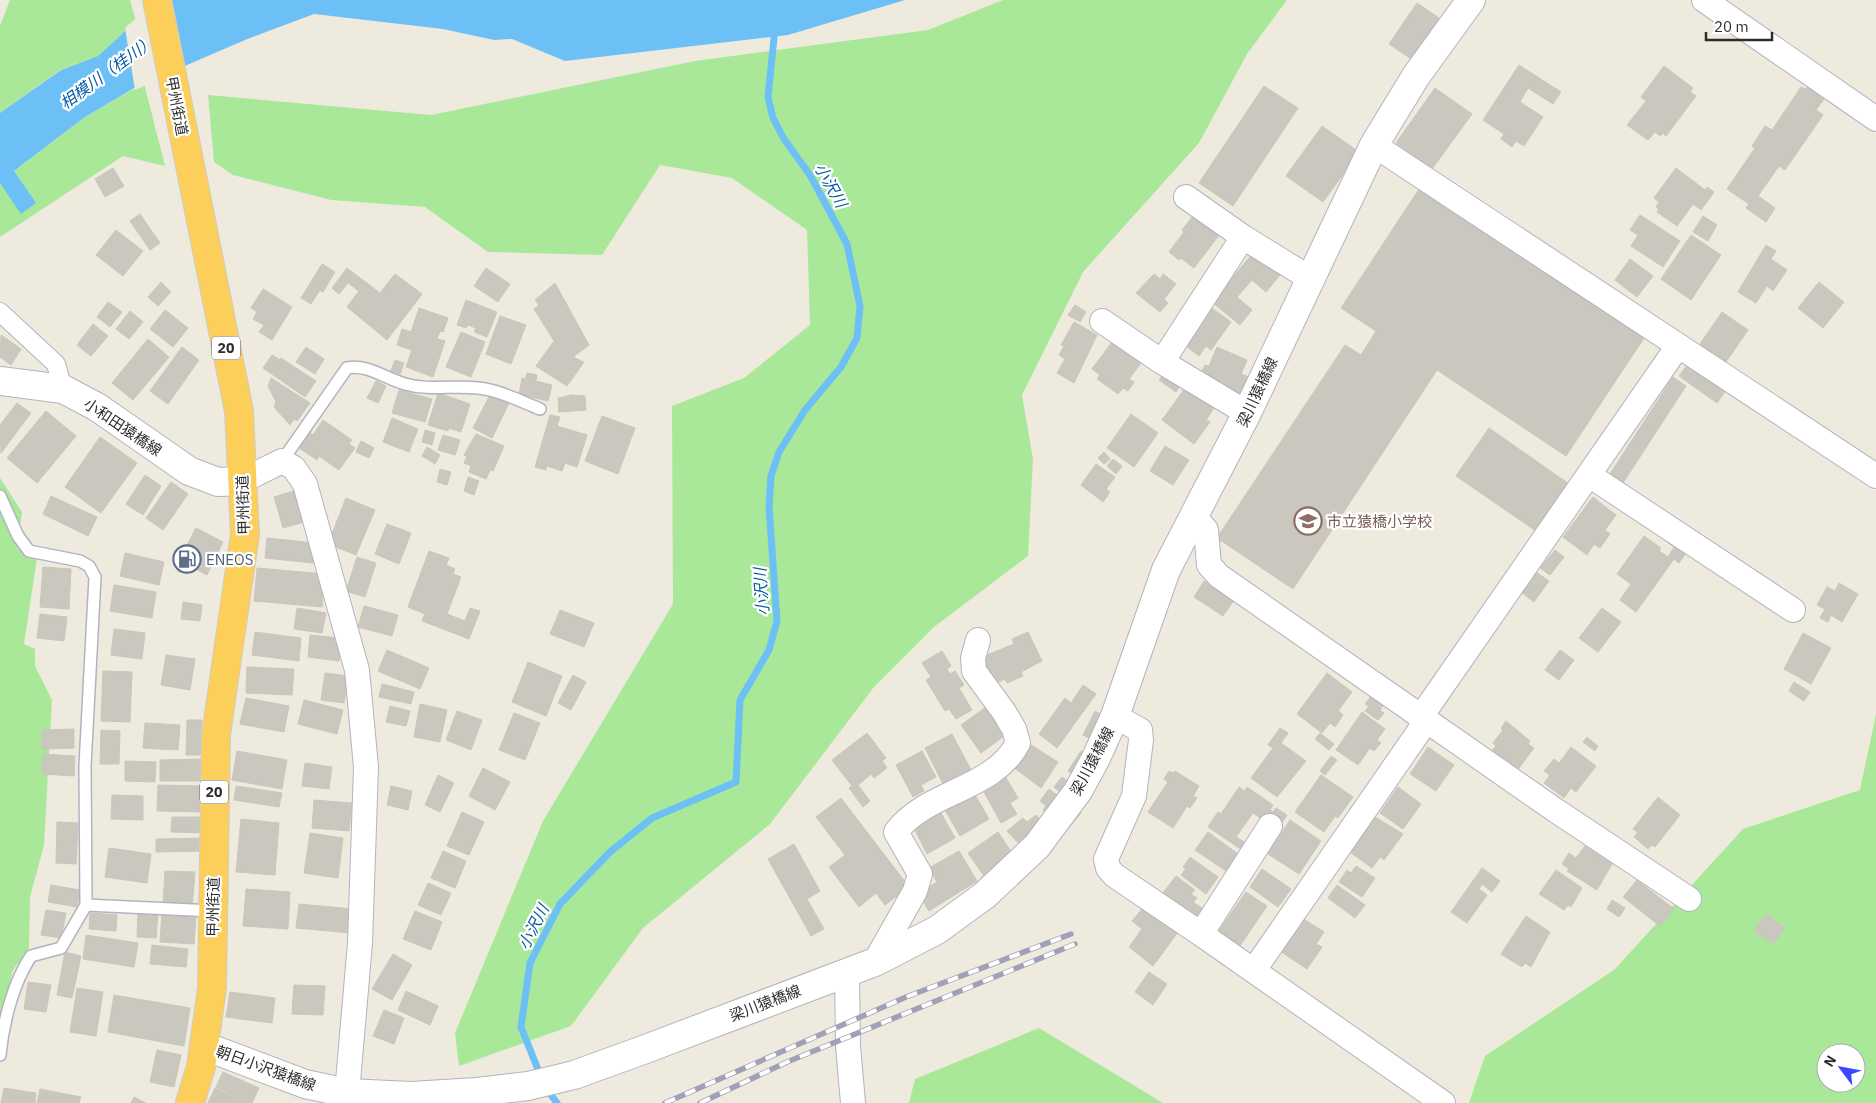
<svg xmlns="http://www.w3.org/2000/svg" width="1876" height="1103" viewBox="0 0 1876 1103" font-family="'IBM Plex Sans','Noto Sans JP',sans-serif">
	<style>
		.green { fill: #a9e898; fill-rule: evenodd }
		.water { fill: #6dc0f5 }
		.pier { fill: #efeade }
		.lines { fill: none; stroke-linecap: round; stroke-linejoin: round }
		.stream { stroke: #6dc0f5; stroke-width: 7 }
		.building { fill: #cac7be; stroke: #cbc6b8 }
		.service-casing { stroke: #b2b3c1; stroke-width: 14 }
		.pedestrian-casing { stroke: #b2b3c1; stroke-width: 20 }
		.minor-casing { stroke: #b2b3c1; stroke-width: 26 }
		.secondary-casing { stroke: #b2b3c1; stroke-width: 30 }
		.trunk-casing { stroke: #cdcdcd; stroke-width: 30 }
		.service { stroke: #fff; stroke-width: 11 }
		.pedestrian { stroke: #fff; stroke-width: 18 }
		.minor { stroke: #fff; stroke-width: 24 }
		.secondary { stroke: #fff; stroke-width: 28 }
		.trunk { stroke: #fccf5a; stroke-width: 28 }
		.rail-casing { stroke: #a0a1b8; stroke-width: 5.5 }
		.rail { stroke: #fff; stroke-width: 4; stroke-dasharray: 11; stroke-linecap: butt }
		.labels { text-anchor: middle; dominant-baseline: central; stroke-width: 4.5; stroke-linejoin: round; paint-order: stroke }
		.shield { fill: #fff; stroke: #6c6c6c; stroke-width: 1 }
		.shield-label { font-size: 14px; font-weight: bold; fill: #2d2d2d }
		.street-label { font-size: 15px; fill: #2d2d2d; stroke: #fff }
		.education-label { font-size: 15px; fill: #785e54; stroke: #fff; text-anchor: start }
		.service-label { font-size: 15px; fill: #4e5e75; stroke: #fff; text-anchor: start }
		.water-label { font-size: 16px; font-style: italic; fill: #065ba7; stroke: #fff }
	</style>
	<rect width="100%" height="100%" fill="#efeade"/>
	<path class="green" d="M10 0H130L136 21 98 56 60 70 0 113V26Z
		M1003 0H1287L1247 54 1199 143 1083 272 1022 395 1033 459 1028 556 934 627 874 687 770 824 643 928 571 1026 459 1066 455 1033 543 821 673 604 672 406 744 378 810 325 807 230 732 178 660 165 602 255 488 252 425 207 331 200 233 175 214 162 208 95 431 115 695 61 928 30Z
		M144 83 165 166 123 156 0 237V182L85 117Z
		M0 478 22 512 17 548 37 558 24 644 35 649V666L52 700 44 845 30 897 29 948 13 970 0 1022Z
		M1876 714V1103H1469L1485 1056 1614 970 1743 829 1860 790ZM1826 1053H1856V1083H1826Z
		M1039 1028 1163 1103H909L915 1079Z"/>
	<path class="water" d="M169 0H905L788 35 565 61 512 39 494 40 443 29 314 14 245 40 136 87 85 117 14 171 36 203 21 214 0 183V113L61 70 98 56 136 21Z"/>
	<path class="pier" d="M165 0 180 71 135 90 125 28 135 19Z"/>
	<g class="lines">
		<path class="stream" d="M541 1077 521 1027 530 963 560 904 610 852 652 818 736 782 740 700 769 650 777 621 769 506 771 476 779 452 805 410 841 367 857 338 860 306 847 244 810 175 784 139 773 118 768 97 775 28
			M545 1087 557 1103"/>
	</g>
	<path class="building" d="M1417 3 1439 18 1411 59 1389 44Z
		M1519 65 1561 92 1553 104 1528 88 1520 102 1543 117 1524 146 1516 141 1512 147 1501 139 1504 134 1483 120Z
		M1664 66 1693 88 1690 92 1696 96 1666 136 1663 133 1660 136 1655 132 1648 140 1627 125 1646 101 1641 97Z
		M1264 86 1298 108 1233 206 1199 183Z
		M1801 87 1805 89 1807 87 1824 99 1816 110 1823 115 1785 170 1779 166 1758 196 1775 208 1766 222 1746 208 1749 204 1727 189 1755 148 1752 146 1765 126 1772 130Z
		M1435 88 1472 114 1432 169 1396 143Z
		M1322 126 1359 152 1323 202 1286 176Z
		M113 168 124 186 105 197 95 179Z
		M1676 168 1705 190 1707 187 1714 192 1701 210 1693 204 1677 226 1657 212 1659 209 1656 207 1659 202 1654 198Z
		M1421 186 1646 335 1566 456 1437 370 1293 589 1217 538 1345 345 1361 355 1376 331 1341 308Z
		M140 214 160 243 150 250 130 221Z
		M1640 215 1680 241 1663 267 1631 246 1638 235 1630 230Z
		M1193 216 1220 234 1194 268 1181 258 1179 260 1169 252 1184 232 1182 230Z
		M1703 216 1717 225 1708 241 1693 232Z
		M116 230 143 251 123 276 96 255Z
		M1691 235 1721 255 1691 300 1661 279Z
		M1766 245 1776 251 1771 259 1787 270 1773 291 1767 286 1756 303 1738 292Z
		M1253 253 1280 275 1266 292 1252 280 1237 297 1252 310 1240 325 1212 302Z
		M1630 259 1653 276 1637 297 1615 280Z
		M322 264 335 272 323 292 320 290 311 304 301 298Z
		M347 268 380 293 395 274 422 294 387 340 347 307 359 291 348 283 339 294 332 288Z
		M486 268 510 284 498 302 474 286Z
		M1154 274 1160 279 1163 274 1176 284 1164 299 1168 303 1160 312 1136 293Z
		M161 282 171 292 158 306 148 297Z
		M1819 282 1844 302 1823 328 1798 308Z
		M555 283 589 345 573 357 584 362 567 386 536 366 554 341 534 309 539 305 535 300Z
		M263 289 292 307 272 340 259 332 264 325 253 319 257 312 251 308Z
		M466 300 497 312 487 337 474 332 476 328 468 325 466 328 457 325Z
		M108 302 122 312 110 327 97 317Z
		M1075 305 1086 312 1080 322 1068 315Z
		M1209 306 1231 322 1211 350 1206 346 1199 356 1182 343Z
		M419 308 448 318 443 332 440 331 437 339 445 341 433 377 406 367 412 350 397 345 402 329 411 332Z
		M165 310 188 328 173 347 150 329Z
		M130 311 143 322 129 339 116 329Z
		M1722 312 1748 330 1726 362 1700 344Z
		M500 316 526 325 511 364 486 354Z
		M1074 322 1097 335 1074 383 1057 373 1065 359 1059 355 1064 346 1061 345Z
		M93 324 108 336 91 356 77 345Z
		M461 332 485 342 471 377 446 367Z
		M1 335 21 349 11 365 0 357Z
		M148 339 169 357 133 400 112 383Z
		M1112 342 1120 348 1123 344 1144 359 1129 379 1134 382 1128 391 1123 388 1118 394 1097 379 1100 375 1092 369Z
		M182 347 199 360 168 404 150 391Z
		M306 347 324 359 315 374 296 362Z
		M1217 347 1247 360 1241 374 1249 377 1240 396 1199 378 1205 365 1209 366Z
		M272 355 280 360 281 358 316 381 305 397 263 368Z
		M395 360 404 363 400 374 391 371Z
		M1688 364 1726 390 1717 403 1679 376Z
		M527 373 537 375 536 381 552 385 548 401 519 394 522 378 525 379Z
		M1163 375 1179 387 1176 392 1159 380Z
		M1673 377 1686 386 1623 483 1610 474Z
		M271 378 310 403 297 421 294 419 290 425 274 407 276 402 268 386Z
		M376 381 386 386 378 403 367 398Z
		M1186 387 1214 408 1206 420 1210 422 1194 444 1162 420Z
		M399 390 432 399 425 422 392 413Z
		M438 393 470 404 461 432 449 428 448 431 428 425Z
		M493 395 509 403 492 438 473 428 489 397 491 398Z
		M572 395 585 396 586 410 559 412 558 398Z
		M17 403 31 413 1 453 0 425Z
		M46 411 76 436 37 483 7 458Z
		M1131 414 1158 433 1134 467 1107 448Z
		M550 415 560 417 557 426 587 435 577 467 565 463 562 471 547 466 546 470 535 467Z
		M602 416 635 428 618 474 585 461Z
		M392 418 418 429 409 452 383 442Z
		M323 420 352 440 349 444 355 448 339 470 319 456 317 460 299 448 310 432 313 435Z
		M1489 428 1569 484 1536 531 1456 476Z
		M425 430 435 433 432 445 422 442Z
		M476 434 504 446 493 471 490 470 486 479 469 472 471 466 464 463 467 456 464 455Z
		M443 435 460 440 455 455 438 450Z
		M100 437 137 463 101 513 65 487Z
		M361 441 374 448 369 458 356 452Z
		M1165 446 1189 460 1173 485 1150 471Z
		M427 447 440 455 435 464 422 456Z
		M1104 452 1110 459 1104 464 1098 458Z
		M1113 459 1122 466 1116 474 1107 466Z
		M1096 464 1115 477 1106 489 1110 492 1103 502 1081 485Z
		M440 469 451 472 447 485 437 482Z
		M145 475 161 486 143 515 126 504Z
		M468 477 479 481 474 495 464 491Z
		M171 482 188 494 163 530 146 518Z
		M294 491 304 522 283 528 274 497Z
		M51 496 97 517 88 536 43 514Z
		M1593 497 1616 515 1605 530 1610 534 1600 548 1594 544 1587 555 1563 537Z
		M346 498 375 510 356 555 328 544Z
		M387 524 411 533 399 564 375 554Z
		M196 528 223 542 207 575 179 560Z
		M1665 534 1688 550 1679 563 1674 559 1636 612 1620 600 1631 584 1617 574 1644 536 1661 548 1659 551 1668 557 1674 547 1662 538Z
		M267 538 315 543 313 563 265 558Z
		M1555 550 1564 557 1550 575 1540 568Z
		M429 551 449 558 446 565 455 569 453 574 461 577 447 614 465 621 470 608 480 611 469 639 422 621 425 614 408 607Z
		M125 553 164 562 159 585 120 576Z
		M357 557 376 563 365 597 346 591Z
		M43 567 71 569 69 609 40 607Z
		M257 568 325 574 322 607 254 601Z
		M1536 572 1549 581 1534 602 1521 592Z
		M1204 581 1234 600 1223 616 1194 597Z
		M1839 583 1858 594 1842 622 1831 615 1828 622 1820 618 1825 609 1817 605 1827 587 1835 591Z
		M114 585 156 592 152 618 110 611Z
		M183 602 202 605 200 621 181 619Z
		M364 606 398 615 392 636 358 627Z
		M297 608 326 613 322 633 294 629Z
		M1602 608 1621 622 1598 652 1579 638Z
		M560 610 594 623 584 647 550 634Z
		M40 614 67 617 64 641 37 638Z
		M114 629 145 633 142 659 111 655Z
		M255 632 301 638 299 661 252 655Z
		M1028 632 1042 661 1021 672 1023 676 1007 683 1005 679 995 684 982 657 1014 644 1012 639Z
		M1803 633 1831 648 1811 684 1784 669Z
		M310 635 341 638 339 661 308 657Z
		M387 650 429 668 420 689 378 671Z
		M1560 650 1574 660 1559 680 1545 670Z
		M942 651 951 666 947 669 950 674 955 671 964 685 959 688 972 710 956 719 949 709 945 711 926 680 931 677 922 663Z
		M166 655 195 659 190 690 161 685Z
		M528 662 562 676 546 716 512 702Z
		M247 667 294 669 292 695 246 693Z
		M103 671 132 672 130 722 101 721Z
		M325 673 348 676 344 703 321 700Z
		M1327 673 1352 692 1338 711 1343 715 1335 727 1330 723 1322 733 1297 714Z
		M573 675 586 682 571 710 558 703Z
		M1794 682 1810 692 1804 701 1789 691Z
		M382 684 414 692 411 704 379 697Z
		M1083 685 1096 694 1057 748 1039 734 1065 698 1071 703Z
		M1372 695 1384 704 1380 710 1384 713 1378 720 1365 711 1369 706 1365 704Z
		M246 698 289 706 284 732 240 724Z
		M304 700 343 710 337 734 298 724Z
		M420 704 447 710 440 742 414 737Z
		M390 706 410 711 406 726 386 722Z
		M986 707 1008 733 981 753 961 725Z
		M457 711 482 720 471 750 446 740Z
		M1095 711 1115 722 1104 745 1083 735Z
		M1362 712 1385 729 1377 740 1381 743 1374 751 1370 748 1358 765 1336 750Z
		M514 713 540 723 525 760 499 750Z
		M187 720H202L201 755H186Z
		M1506 721 1530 741 1528 744 1534 748 1516 772 1491 752 1496 746 1493 743 1503 730 1501 728Z
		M145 723 180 725 178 750 143 748Z
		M1280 728 1288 733 1281 743 1306 761 1277 797 1251 778 1273 748 1268 745Z
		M74 729V748L42 749V730Z
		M101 730 120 731 119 764H100Z
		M867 733 886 758 882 761 887 768 874 778 871 774 858 785 870 801 863 807 849 788 852 786 832 760Z
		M1320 733 1334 744 1329 750 1315 739Z
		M952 734 971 770 943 784 925 748Z
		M1587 737 1598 746 1595 751 1583 742Z
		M1031 745 1058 762 1041 788 1013 767 1025 748 1028 750Z
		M1428 747 1454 765 1436 791 1410 774Z
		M1571 747 1596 766 1576 792 1571 788 1564 798 1544 783 1550 775 1544 771 1554 759 1559 763Z
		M237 751 287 760 282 789 232 780Z
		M922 751 936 777 921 785 924 791 913 797 896 765Z
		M1081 751 1096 762 1083 782 1068 771Z
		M43 754 75 756 74 776 42 774Z
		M1331 756 1337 760 1325 775 1320 771Z
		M204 759V781H160V760Z
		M125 761 156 762 155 782 125 781Z
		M305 763 332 767 329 789 302 786Z
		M483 768 510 782 495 810 469 796Z
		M1169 771 1173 773 1175 771 1199 786 1193 796 1197 798 1190 808 1187 806 1173 828 1148 812 1168 782 1164 779Z
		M438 775 454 783 440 812 425 805Z
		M1321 775 1353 797 1338 818 1335 816 1324 832 1295 812Z
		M1005 776 1018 798 1010 803 1017 814 1001 823 984 792 995 785 992 778Z
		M1062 777 1077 788 1074 808 1081 813 1066 831 1044 815 1046 812 1043 810 1046 806 1040 801 1049 789 1057 795 1060 792 1054 787Z
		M158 785 201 786V812L157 811Z
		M236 786 282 793 279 807 234 800Z
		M391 786 412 791 408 810 387 805Z
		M1239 787 1245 791 1247 787 1273 805 1270 810 1273 812 1276 808 1287 815 1280 826 1265 821 1253 813 1236 837 1246 843 1242 850 1208 827 1218 812 1221 814Z
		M1398 787 1421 804 1403 829 1380 813Z
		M974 793 989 819 960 836 945 810Z
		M112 795 143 796V820L111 819Z
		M1658 797 1680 815 1655 847 1652 845 1648 849 1634 837 1638 832 1633 829Z
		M841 798 909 887 885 905 876 893 859 907 829 867 845 855 816 817Z
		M314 800 352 803 349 831 312 828Z
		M462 812 484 822 469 855 447 846Z
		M941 813 955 838 927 854 914 828Z
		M1036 815 1045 828 1022 847 1007 831 1023 818 1027 822Z
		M172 817H205V833L171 832Z
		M1375 817 1403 834 1384 860 1380 857 1372 868 1350 852Z
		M241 819 279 823 275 875 236 872Z
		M1290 820 1321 841 1299 874 1268 854Z
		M57 822 78 823 76 864 56 863Z
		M998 832 1016 859 986 879 968 853Z
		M1208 832 1238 854 1226 871 1195 850Z
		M310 833 343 838 338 878 304 873Z
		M203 838 204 851 156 852V839Z
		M794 844 820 891 807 899 824 929 811 936 768 859Z
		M1585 846 1612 864 1597 890 1567 871 1569 869 1562 864 1569 853 1576 858Z
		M109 848 151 854 147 883 105 877Z
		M443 851 466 861 455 888 431 878Z
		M959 851 977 881 929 911 922 899 927 896 924 890 937 882 929 868Z
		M1190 857 1218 877 1206 894 1181 875 1186 869 1183 867Z
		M1356 866 1375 878 1362 897 1339 882 1347 870 1351 873Z
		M1482 868 1500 881 1492 892 1482 884 1479 889 1487 895 1467 923 1451 912Z
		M1262 869 1291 889 1278 907 1250 887Z
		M1556 870 1582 888 1571 907 1568 905 1564 910 1539 894Z
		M165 871 195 872 192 907 163 905Z
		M1176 876 1195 890 1191 894 1197 898 1193 902 1202 908 1196 917 1163 893Z
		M1637 880 1674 909 1660 926 1623 897Z
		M428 883 451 893 441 915 418 905Z
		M51 885 80 890 77 907 48 902Z
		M1337 885 1365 905 1355 918 1328 898Z
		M246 889 290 892 288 929 243 926Z
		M1246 892 1267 906 1239 947 1218 932Z
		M1612 900 1625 908 1619 917 1607 909Z
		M299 904 353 909 351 933 296 928Z
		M1142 909 1146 912 1149 909 1178 932 1153 966 1129 947 1142 929 1132 921Z
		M46 910 66 913 61 938 41 935Z
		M415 911 442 922 431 950 403 939Z
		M138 912 158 913 156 938 137 937Z
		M90 913 117 915 116 931 89 929Z
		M162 913 196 916 194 944 160 942Z
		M1766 914 1785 928 1773 944 1754 931Z
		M1526 916 1550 932 1531 967 1525 963 1522 967 1501 954Z
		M1302 918 1324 932 1316 944 1322 947 1307 969 1280 951Z
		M86 935 138 943 134 967 83 959Z
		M152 945 188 949 186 967 150 964Z
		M65 952 81 956 72 998 57 995Z
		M393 954 412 965 392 1000 372 989Z
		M1149 972 1167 984 1153 1005 1135 992Z
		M28 982 51 985 46 1012 24 1009Z
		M294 985 325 986 323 1015 292 1014Z
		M77 988 103 992 96 1036 70 1032Z
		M406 991 438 1006 430 1025 398 1010Z
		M230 992 275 998 272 1023 226 1017Z
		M114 995 190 1008 184 1046 108 1032Z
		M384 1010 404 1018 394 1044 373 1036Z
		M157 1050 181 1055 174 1087 150 1082Z
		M223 1072 259 1088 252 1103 216 1087Z
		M4 1088 36 1093 35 1103H1Z
		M215 1088 250 1103H208Z
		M40 1089 81 1097 79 1103H37Z
		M134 1097 146 1103H131Z"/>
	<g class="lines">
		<g class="service-casing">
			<path id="service" d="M282 461 347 368C368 364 384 378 405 384 429 391 453 385 478 388 499 390 520 401 540 409
				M0 496 18 536 29 551 80 561 89 566 95 577 85 766 86 905 61 948 31 956C13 983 3 1023 0 1055
				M86 905 214 911"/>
		</g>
		<g class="pedestrian-casing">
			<path id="pedestrian" d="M0 312 56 364 63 389"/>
		</g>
		<g class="minor-casing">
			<path id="minor" d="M1704 0 1876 119
				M1374 145 1876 476
				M1186 197 1243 237 1311 279
				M1102 321 1162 362 1247 413
				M1162 362 1243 237
				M1589 475 1793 610
				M242 481 282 461 294 468 305 484 357 670 366 767 360 943 347 1093
				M1193 515 1206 530 1209 565 1219 576 1423 718 1427 708 1678 346
				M1115 716 1140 730 1141 740 1134 796 1106 859 1108 868 1114 875 1201 934
				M1270 826 1201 934 1443 1103
				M875 962 915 891 920 874 896 832C926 791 994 790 1018 743L1014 729 1004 712 974 671 973 658 978 640
				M1254 970 1420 730 1423 718 1555 810 1689 899
				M847 972 848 1046 853 1103"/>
		</g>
		<g class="secondary-casing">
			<path id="secondary" d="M0 381 63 389 97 407 189 471 218 482 242 481
				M204 1046 305 1084 347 1093 411 1096 477 1092 528 1086 574 1075 643 1050 875 962 937 930 985 895 1037 846 1078 791 1096 758 1115 716 1166 570 1247 413 1374 145 1416 76 1471 0"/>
		</g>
		<g class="trunk-casing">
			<path id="trunk" d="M157 0 239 411 245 534 216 735 212 988 201 1067 190 1103"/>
		</g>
		<use href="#service" class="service"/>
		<use href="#pedestrian" class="pedestrian"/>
		<use href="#minor" class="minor"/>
		<use href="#secondary" class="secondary"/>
		<use href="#trunk" class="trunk"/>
		<g class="rail-casing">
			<path id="rail" d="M665 1103 906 997 1071 934
				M700 1103 787 1062 1075 944"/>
		</g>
		<use href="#rail" class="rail"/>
	</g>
	<defs>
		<g id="school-ring" transform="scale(1.4375)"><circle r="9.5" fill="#fff" stroke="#8d6e63" stroke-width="1.5"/><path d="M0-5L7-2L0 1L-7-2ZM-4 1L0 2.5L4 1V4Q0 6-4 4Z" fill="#8d6e63"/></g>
		<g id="fuel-ring" transform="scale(1.4375)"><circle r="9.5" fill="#fff" stroke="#5c6f8a" stroke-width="1.5"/><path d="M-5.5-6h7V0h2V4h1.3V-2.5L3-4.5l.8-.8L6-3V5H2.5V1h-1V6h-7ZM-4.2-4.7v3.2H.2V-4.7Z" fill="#5c6f8a"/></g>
	</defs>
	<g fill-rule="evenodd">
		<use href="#school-ring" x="1308" y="521"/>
		<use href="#fuel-ring" x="187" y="559"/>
	</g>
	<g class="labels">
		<g class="shield">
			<rect x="212" y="336.5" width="28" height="23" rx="4"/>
			<rect x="200" y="780.5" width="28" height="23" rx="4"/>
		</g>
		<g class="shield-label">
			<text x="226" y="348">20</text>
			<text x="214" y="792">20</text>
		</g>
		<g class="street-label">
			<text transform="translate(177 106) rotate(79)">甲州街道</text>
			<text transform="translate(1257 392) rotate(-65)">梁川猿橋線</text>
			<text transform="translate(123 427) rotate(34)">小和田猿橋線</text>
			<text transform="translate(243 505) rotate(-92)">甲州街道</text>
			<text transform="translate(1092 761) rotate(-62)">梁川猿橋線</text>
			<text transform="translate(213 907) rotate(-89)">甲州街道</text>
			<text transform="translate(765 1003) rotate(-21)">梁川猿橋線</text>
			<text transform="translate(266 1068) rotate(20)">朝日小沢猿橋線</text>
		</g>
		<g class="education-label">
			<text x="1327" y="521">市立猿橋小学校</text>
		</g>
		<g class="service-label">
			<text x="206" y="559">ENEOS</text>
		</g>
		<g class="water-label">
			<text transform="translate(107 72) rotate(-36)">相模川（桂川）</text>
			<text transform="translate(831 185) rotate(61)">小沢川</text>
			<text transform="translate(761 592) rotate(-94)">小沢川</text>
			<text transform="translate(533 927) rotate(-63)">小沢川</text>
		</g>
	</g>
	<g transform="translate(1841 1068) rotate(302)"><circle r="24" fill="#ffffff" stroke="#ababab"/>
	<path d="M0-4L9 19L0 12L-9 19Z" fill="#3b47ff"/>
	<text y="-8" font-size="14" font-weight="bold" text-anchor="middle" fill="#2d2d2d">N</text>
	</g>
	<path d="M1706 32v8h66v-8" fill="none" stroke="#2d2d2d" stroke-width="2.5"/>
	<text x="1714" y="32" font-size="15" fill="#2d2d2d" stroke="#ffffff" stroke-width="4" paint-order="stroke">20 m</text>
</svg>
